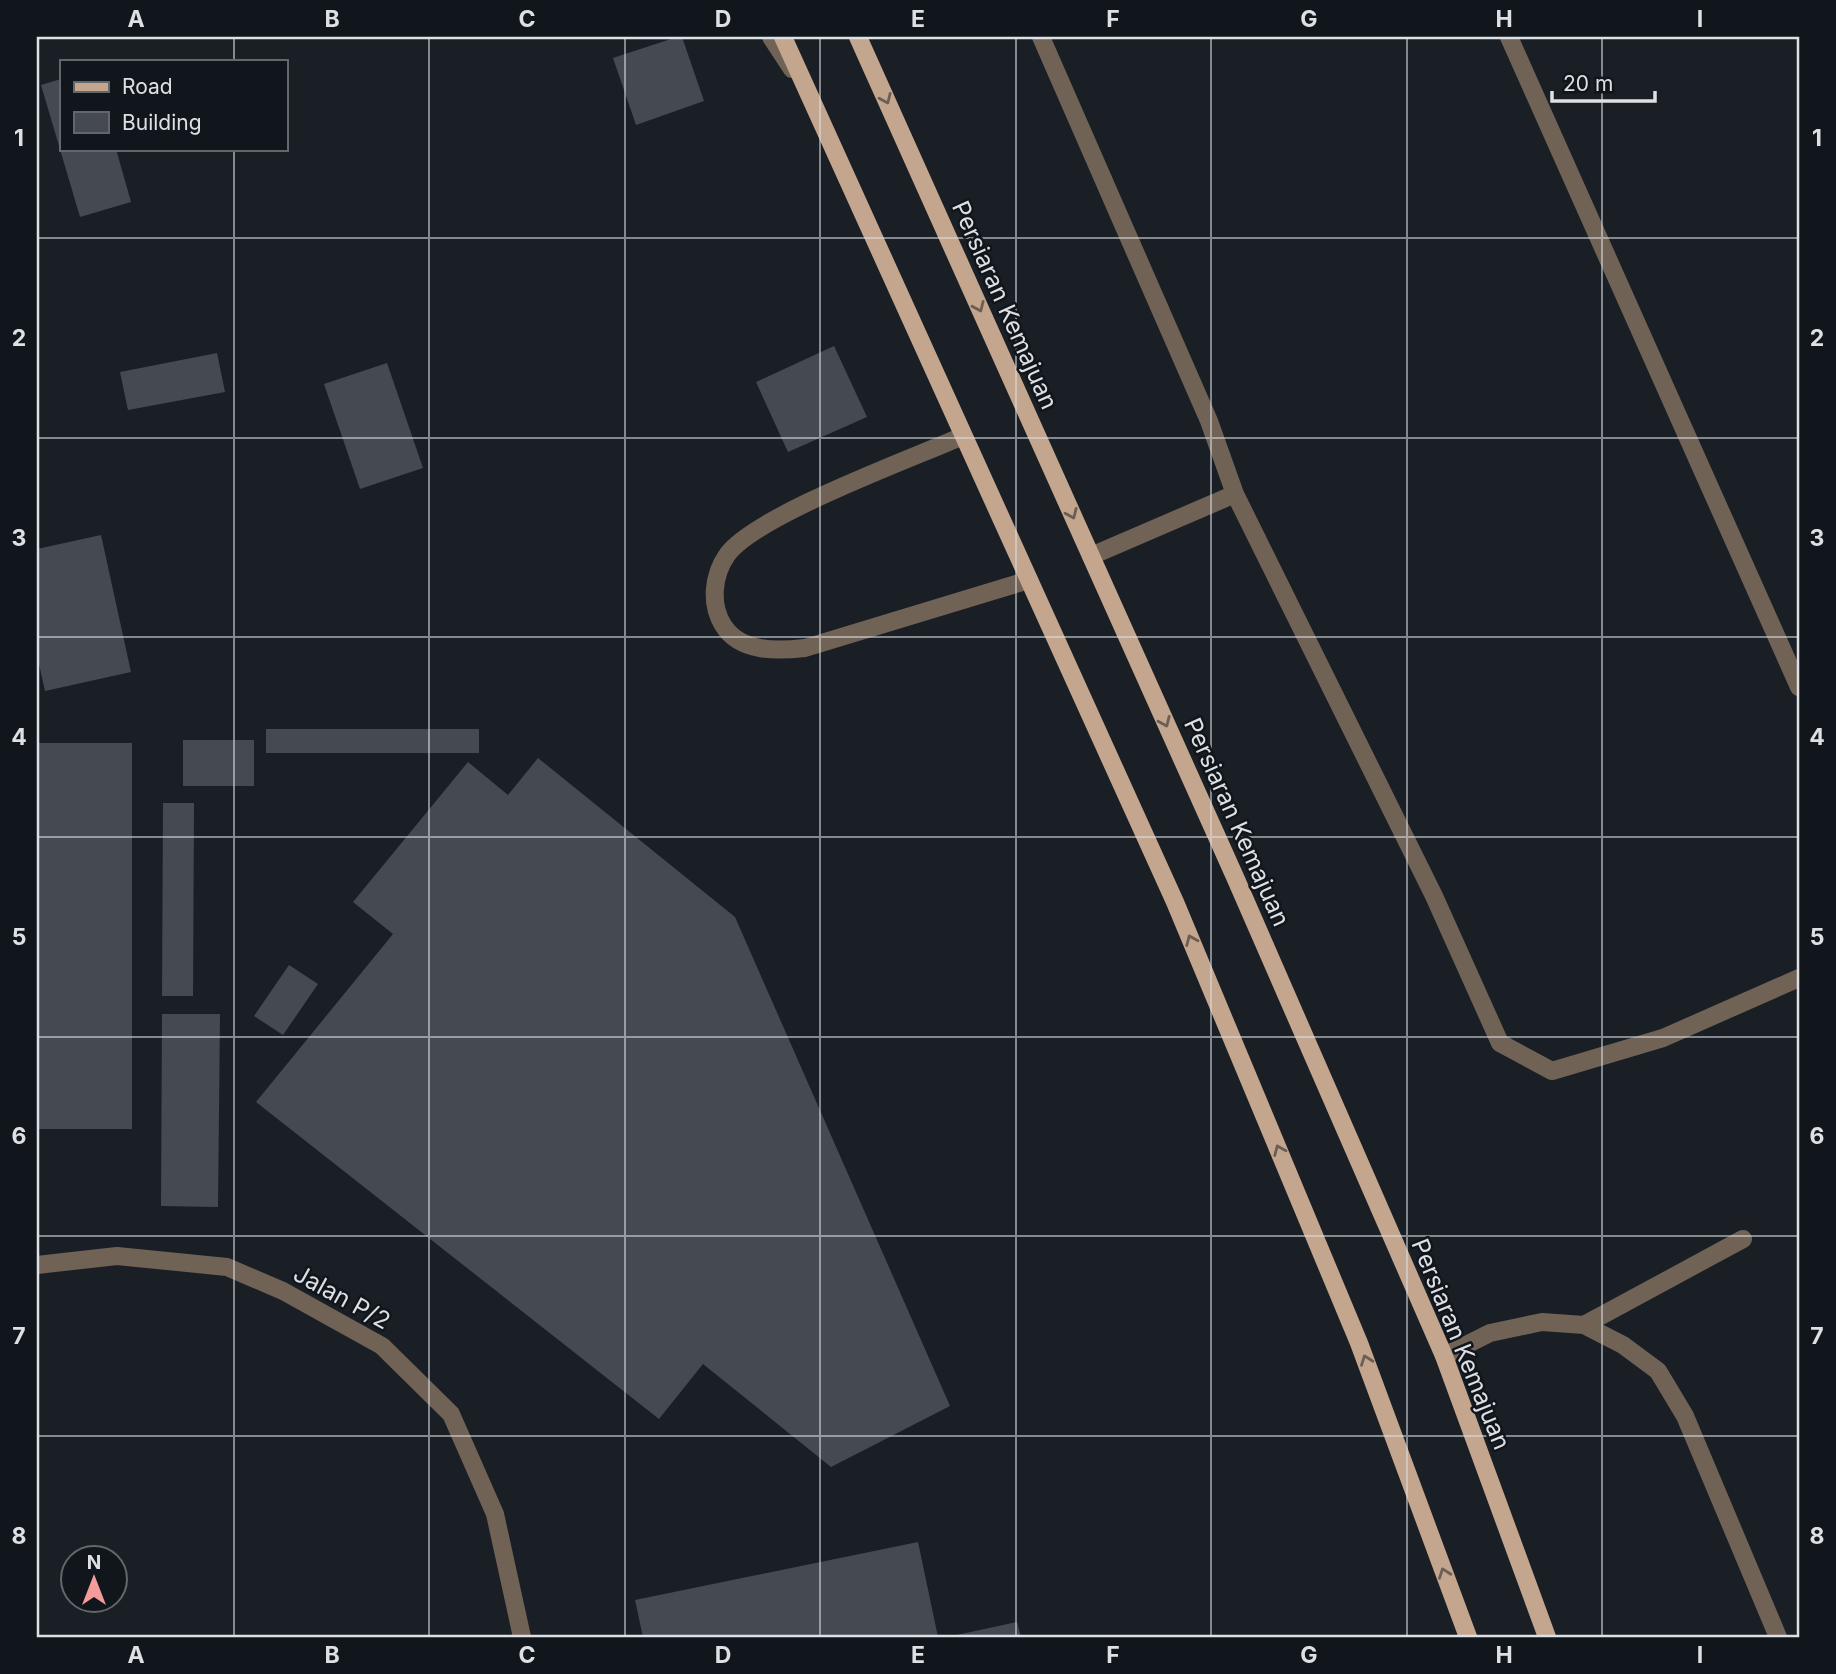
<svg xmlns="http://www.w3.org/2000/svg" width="1836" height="1674" viewBox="0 0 1836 1674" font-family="Inter,sans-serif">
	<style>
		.building { fill: #454a52 }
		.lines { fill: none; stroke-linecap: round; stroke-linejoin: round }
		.minor { stroke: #716256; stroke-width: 18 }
		.major { stroke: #c4a68e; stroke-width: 18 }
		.oneway { stroke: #6a5e55 }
		.grid { fill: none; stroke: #dde0e5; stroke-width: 2; stroke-opacity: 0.55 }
		.labels { text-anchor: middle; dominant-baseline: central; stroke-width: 5; stroke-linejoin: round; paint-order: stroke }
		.street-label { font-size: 24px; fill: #dde0e5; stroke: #11161c }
		.neatline { fill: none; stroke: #dde0e5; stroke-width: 2.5 }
		.grid-label { font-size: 23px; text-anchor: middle; font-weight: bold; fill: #dde0e5 }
	</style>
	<rect width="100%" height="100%" fill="#1a1f26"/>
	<path class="building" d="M677 37H682L704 101 636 125 613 58Z
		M61 79V149H116L131 202 80 217 41 85Z
		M834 346 867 417 788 452 756 382Z
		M217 353 225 392 128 410 120 372Z
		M387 363 423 468 360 489 324 384Z
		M101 535 131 672 45 691 37 655V549Z
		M266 729H479V753H266Z
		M183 740H254V786H183Z
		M37 743H132V1129H37Z
		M538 758 735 917 950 1406 831 1467 703 1364 659 1419 256 1102 393 934 353 902 468 762 508 795Z
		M163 803H194L193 996H162Z
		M289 965 318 984 283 1035 254 1016Z
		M162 1014H220L218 1207 161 1206Z
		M918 1542 938 1637H643L635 1600Z
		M1017 1622 1021 1637H952V1636Z"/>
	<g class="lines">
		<path class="minor" d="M771 37 792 69
			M1041 37 1209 421 1235 494 1434 896 1500 1043 1552 1071 1663 1038 1799 978
			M1509 37 1799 687
			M963 436C913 458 754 516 727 555 713 575 710 604 723 625 740 653 778 651 805 648L1029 580
			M1091 556 1235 494
			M37 1265 117 1256 227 1267 283 1291 382 1346 451 1414 495 1514 522 1637
			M1584 1325 1743 1239
			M1444 1356 1490 1333 1542 1322 1584 1325 1623 1345 1658 1371 1685 1416 1778 1637"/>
		<path class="major" d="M783 37 1175 902 1359 1343 1468 1637
			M858 37 1235 877 1444 1356 1547 1637"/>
	</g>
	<defs><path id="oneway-chevron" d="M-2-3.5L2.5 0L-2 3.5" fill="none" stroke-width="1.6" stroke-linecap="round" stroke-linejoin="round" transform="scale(1.75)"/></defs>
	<g class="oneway">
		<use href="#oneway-chevron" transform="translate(886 99) rotate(66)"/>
		<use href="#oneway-chevron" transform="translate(979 307) rotate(66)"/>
		<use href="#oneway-chevron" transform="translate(1072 514) rotate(66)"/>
		<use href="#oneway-chevron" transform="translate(1165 722) rotate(66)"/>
		<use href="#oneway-chevron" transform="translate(1191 940) rotate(-113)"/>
		<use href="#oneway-chevron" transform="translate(1279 1150) rotate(-113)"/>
		<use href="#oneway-chevron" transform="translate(1366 1360) rotate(-110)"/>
		<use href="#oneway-chevron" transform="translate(1444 1573) rotate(-110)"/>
	</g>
	<path class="grid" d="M234 37V61M429 37V1637M625 37V1637M820 37V1637M1016 37V1637M1211 37V1637M1407 37V1637M1602 37V1637M234 149V1637M37 238H1799M37 438H1799M37 637H1799M37 837H1799M37 1037H1799M37 1236H1799M37 1436H1799"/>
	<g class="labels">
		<g class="street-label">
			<text transform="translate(1005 305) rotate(66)">Persiaran Kemajuan</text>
			<text transform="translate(1237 822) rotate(66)">Persiaran Kemajuan</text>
			<text transform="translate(342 1297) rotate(29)">Jalan P/2</text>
			<text transform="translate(1461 1344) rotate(68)">Persiaran Kemajuan</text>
		</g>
	</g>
	<rect width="1836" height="1674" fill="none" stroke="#11161c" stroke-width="77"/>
	<rect x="60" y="60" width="228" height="91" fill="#11161c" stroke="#63676c" stroke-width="2"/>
	<rect x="74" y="82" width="35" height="10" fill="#c4a68e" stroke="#63676c" stroke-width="2"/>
	<text x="122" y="94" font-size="21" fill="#dde0e5">Road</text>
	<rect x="74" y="112" width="35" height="21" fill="#454a52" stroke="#63676c" stroke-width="2"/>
	<text x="122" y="130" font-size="21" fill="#dde0e5">Building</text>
	<g transform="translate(94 1579)"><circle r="33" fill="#11161c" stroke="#63676c" stroke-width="2"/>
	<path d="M0-5L12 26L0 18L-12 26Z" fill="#f59b9b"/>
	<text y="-10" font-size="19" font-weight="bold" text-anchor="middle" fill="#dde0e5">N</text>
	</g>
	<path d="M1552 91v10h103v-10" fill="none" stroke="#dde0e5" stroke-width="3.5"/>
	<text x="1563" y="91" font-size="21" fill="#dde0e5" stroke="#11161c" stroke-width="5" paint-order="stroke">20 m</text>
	<rect x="38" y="38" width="1760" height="1598" class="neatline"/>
	<g class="grid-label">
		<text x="136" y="27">A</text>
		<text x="332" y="27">B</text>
		<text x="527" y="27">C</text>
		<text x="723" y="27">D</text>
		<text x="918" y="27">E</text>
		<text x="1113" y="27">F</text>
		<text x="1309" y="27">G</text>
		<text x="1504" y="27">H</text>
		<text x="1700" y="27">I</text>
		<text x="19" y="146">1</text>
		<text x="1817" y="146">1</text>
		<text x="19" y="346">2</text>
		<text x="1817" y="346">2</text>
		<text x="19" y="546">3</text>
		<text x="1817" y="546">3</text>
		<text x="19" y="745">4</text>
		<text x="1817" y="745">4</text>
		<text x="19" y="945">5</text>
		<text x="1817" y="945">5</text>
		<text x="19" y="1144">6</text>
		<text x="1817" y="1144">6</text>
		<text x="19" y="1344">7</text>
		<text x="1817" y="1344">7</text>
		<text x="19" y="1544">8</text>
		<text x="1817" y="1544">8</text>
		<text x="136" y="1663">A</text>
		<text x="332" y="1663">B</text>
		<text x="527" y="1663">C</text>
		<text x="723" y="1663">D</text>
		<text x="918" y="1663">E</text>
		<text x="1113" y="1663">F</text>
		<text x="1309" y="1663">G</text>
		<text x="1504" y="1663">H</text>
		<text x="1700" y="1663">I</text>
	</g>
</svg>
